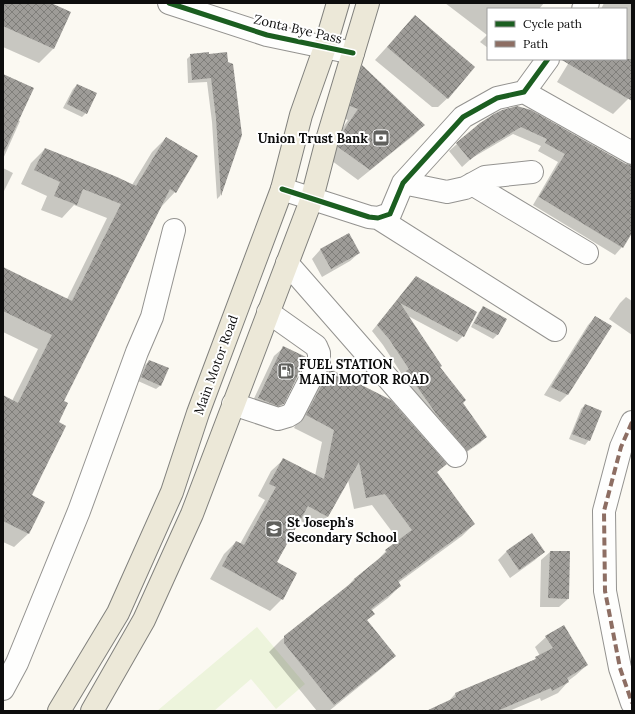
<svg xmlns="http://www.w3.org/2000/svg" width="635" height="714" viewBox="0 0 635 714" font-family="Lora,serif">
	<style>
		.pitch { fill: #edf4dc }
		.shadow { fill: #0003 }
		.building { fill: url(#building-cross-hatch) }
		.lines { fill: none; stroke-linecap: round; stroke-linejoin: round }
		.minor-casing { stroke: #949390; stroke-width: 24 }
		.major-casing { stroke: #81817d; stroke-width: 24 }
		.minor { stroke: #fefefd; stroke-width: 22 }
		.major { stroke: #ece8d8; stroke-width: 22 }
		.quiet { stroke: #8d6e63; stroke-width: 4; stroke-dasharray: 8 4; stroke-linecap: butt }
		.cycleway-casing { stroke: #fff; stroke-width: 8 }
		.cycleway { stroke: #1b5e20; stroke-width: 5 }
		.labels { text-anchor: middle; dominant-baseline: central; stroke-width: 4; stroke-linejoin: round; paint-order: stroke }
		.street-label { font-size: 13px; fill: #0d0d0d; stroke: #fff }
		.poi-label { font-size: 13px; font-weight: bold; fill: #0d0d0d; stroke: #fff; text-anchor: start }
	</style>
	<defs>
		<pattern id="building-cross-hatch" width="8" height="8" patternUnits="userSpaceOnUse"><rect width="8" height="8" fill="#9e9c98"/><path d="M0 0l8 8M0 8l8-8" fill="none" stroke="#7f7e7a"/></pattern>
	</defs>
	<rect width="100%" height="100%" fill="#fbf9f2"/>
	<path class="pitch" d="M257 627 305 684 276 709 251 679 214 711H157Z"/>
	<path class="shadow" d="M3 3H48L70 13 53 49 39 63 3 47Z
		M445 3H544L539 9H488V48L480 42 487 35Z
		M604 3H632V93L628 99 613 114 557 82 571 59H626V9H601Z
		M415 16 451 95 438 107H432L375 60Z
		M208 53 241 135 220 196 217 199 212 122 207 82 188 83 187 59 191 55Z
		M362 66 424 125 414 135 358 180 328 158 332 144 348 120 340 117 352 77Z
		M3 75 18 120 20 121 3 159Z
		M77 85 86 113 82 117 63 108 73 89Z
		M494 115 626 165 632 166V231L622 247 615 255 533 205 558 162 538 151 541 146 513 134 472 158 462 167 449 151 480 124Z
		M166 138 197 156 175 192 161 207 62 402 58 422 30 496 29 533 14 547 3 542V396L12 401 38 349 3 332V268L67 299 107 218 74 205 62 218 41 210 47 196 21 184 31 163 45 149 132 185 152 152Z
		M3 168 13 173 3 193Z
		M348 234 359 253 350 261 322 277 312 259 320 250Z
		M416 277 463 336 457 342 408 316 462 403 486 437 480 443 461 456 401 378 403 376 383 345 372 331Z
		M626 297 632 301V335L609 319 620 303Z
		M483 308 505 319 497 335 493 339 471 327 479 312Z
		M595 317 567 395 560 402 544 395 588 325Z
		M283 348V403L274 412 250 407 274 356Z
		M149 361 161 385 156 389 138 381 145 365Z
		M330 370 445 464 436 473 474 524 462 536 398 583 400 586 388 598 371 611 374 614 366 621 395 656 382 668 329 711H317L269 652 281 640 343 591 354 579 374 564 386 551 399 541 372 505 354 509 348 480 328 516 315 529 299 520 275 563 282 599 270 611 210 579 224 554 236 542 240 544 265 500 258 496 271 471 284 459 315 476 322 442 294 428 318 382Z
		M585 405 589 440 585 445 569 439 581 409Z
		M507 551 544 552 535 560 510 578 498 560Z
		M550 552H569L568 599 559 607H540L541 560Z
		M546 637 587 665 576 675 568 681V682L558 693 541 701 540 698 509 711H428L448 702 455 694 532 661 540 656 535 647Z"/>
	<path class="building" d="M3 3H51L71 12 54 49 3 26Z
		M415 15 475 67 448 99 387 47Z
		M209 52V54L227 52 228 62 233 64 242 135 221 196 216 118 211 78 192 80 190 54Z
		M560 59H632V101Z
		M362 65 425 125 370 170 338 147 342 133 358 109 350 106Z
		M3 74 34 88 3 154Z
		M77 84 97 93 87 114 67 104Z
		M517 106 531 110 626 164 632 165V233L623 248 539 197 565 154 545 143 547 139 521 127 481 151 470 160 456 143 480 123 494 114 502 110Z
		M166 137 198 156 176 193 170 189 64 401 68 403 59 422 66 426 32 495 45 502 29 534 3 521V395L18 403 52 335 3 311V267L72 301 121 204 83 189 77 205 54 196 60 182 34 170 45 148 117 177 136 186Z
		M349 233 360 253 331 269 320 249Z
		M416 276 477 312 464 337 400 303 442 366 440 367 466 400 463 403 487 437 467 451 437 415 406 371 409 369 389 339 377 325Z
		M483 306 507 319 498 335 474 323Z
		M595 316 612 326 568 395 551 387Z
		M283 346 306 357V359L284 404 278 406 258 398Z
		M149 360 169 368 161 386 141 377Z
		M330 369 391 400 447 464 437 472 475 524 398 581 401 586 371 609 375 614 367 620 396 656 334 705 284 643V636L355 580 354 579 387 552 385 550 412 530 385 494 366 498 359 462 328 517 308 506 277 562 297 573 283 600 222 566 236 541 244 545 276 487 269 484 283 458 324 479 334 430 306 415Z
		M585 404 602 411 590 441 572 434Z
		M532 533 545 552 519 570 506 551Z
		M550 551H570L569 599 548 598Z
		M564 625 588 665 567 678 569 682 552 691 551 688 497 711H426L456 697 455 693 536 659 535 657 553 648 545 636Z"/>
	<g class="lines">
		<g class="minor-casing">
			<path id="minor" d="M169 3 267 35 353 53
				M583 9 588 3
				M524 92 632 153
				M403 183 447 192 465 188 485 177 532 172
				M472 184 587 253
				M282 189 369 217 378 218 390 214 403 183 463 117 497 98 524 92 548 59
				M378 218 555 330
				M287 263 456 456
				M233 404 278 419 288 416 293 413 319 362V353L316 346 268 312
				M632 422 621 447 604 511 605 591 620 668 632 703
				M3 689 17 663 79 511 137 352 152 317 174 230"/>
		</g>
		<g class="major-casing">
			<path id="major" d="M59 711 118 613 172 492 198 413 282 189 301 115 325 47 338 3
				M92 711 144 620 192 514 312 198 327 140 368 3"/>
		</g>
		<use href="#minor" class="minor"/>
		<use href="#major" class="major"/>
		<path class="quiet" d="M632 422 621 447 604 511 605 591 620 668 632 703"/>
		<g class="cycleway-casing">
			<path id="cycleway" d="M169 3 267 35 353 53
				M282 189 369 217 378 218 390 214 403 183 463 117 497 98 524 92 548 59"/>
		</g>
		<use href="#cycleway" class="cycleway"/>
	</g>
	<defs>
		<g id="bank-square" transform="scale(0.9)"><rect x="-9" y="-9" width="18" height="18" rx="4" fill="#60605d" stroke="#fff"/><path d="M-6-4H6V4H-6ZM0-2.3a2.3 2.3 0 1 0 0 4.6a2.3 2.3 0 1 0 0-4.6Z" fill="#fff"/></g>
		<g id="fuel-square" transform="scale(0.9)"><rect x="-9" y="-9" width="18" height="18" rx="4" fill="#60605d" stroke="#fff"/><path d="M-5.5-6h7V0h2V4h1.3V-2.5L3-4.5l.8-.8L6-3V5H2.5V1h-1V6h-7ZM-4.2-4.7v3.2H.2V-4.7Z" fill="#fff"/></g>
		<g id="school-square" transform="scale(0.9)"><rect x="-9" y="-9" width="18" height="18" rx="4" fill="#60605d" stroke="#fff"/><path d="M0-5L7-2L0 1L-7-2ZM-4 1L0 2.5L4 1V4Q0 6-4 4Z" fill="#fff"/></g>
	</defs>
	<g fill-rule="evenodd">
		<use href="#bank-square" x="381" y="138"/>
		<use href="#fuel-square" x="286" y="371"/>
		<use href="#school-square" x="274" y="529"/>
	</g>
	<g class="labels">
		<g class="street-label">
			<text transform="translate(298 29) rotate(13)">Zonta Bye Pass</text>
			<text transform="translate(216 365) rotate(-70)">Main Motor Road</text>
		</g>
		<g class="poi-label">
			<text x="368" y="138" text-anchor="end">Union Trust Bank</text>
			<text x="299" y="364">FUEL STATION<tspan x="299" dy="15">MAIN MOTOR ROAD</tspan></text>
			<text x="287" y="522">St Joseph's<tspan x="287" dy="15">Secondary School</tspan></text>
		</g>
	</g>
	<rect width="635" height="714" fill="none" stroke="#0d0d0d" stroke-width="8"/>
	<rect x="487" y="8" width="140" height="52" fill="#ffffff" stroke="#9e9e9e"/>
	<rect x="495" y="21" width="20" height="6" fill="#1b5e20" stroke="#9e9e9e"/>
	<text x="523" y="28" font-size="12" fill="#0d0d0d">Cycle path</text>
	<rect x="495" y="41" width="20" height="6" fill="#8d6e63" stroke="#9e9e9e"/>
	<text x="523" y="48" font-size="12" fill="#0d0d0d">Path</text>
</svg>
